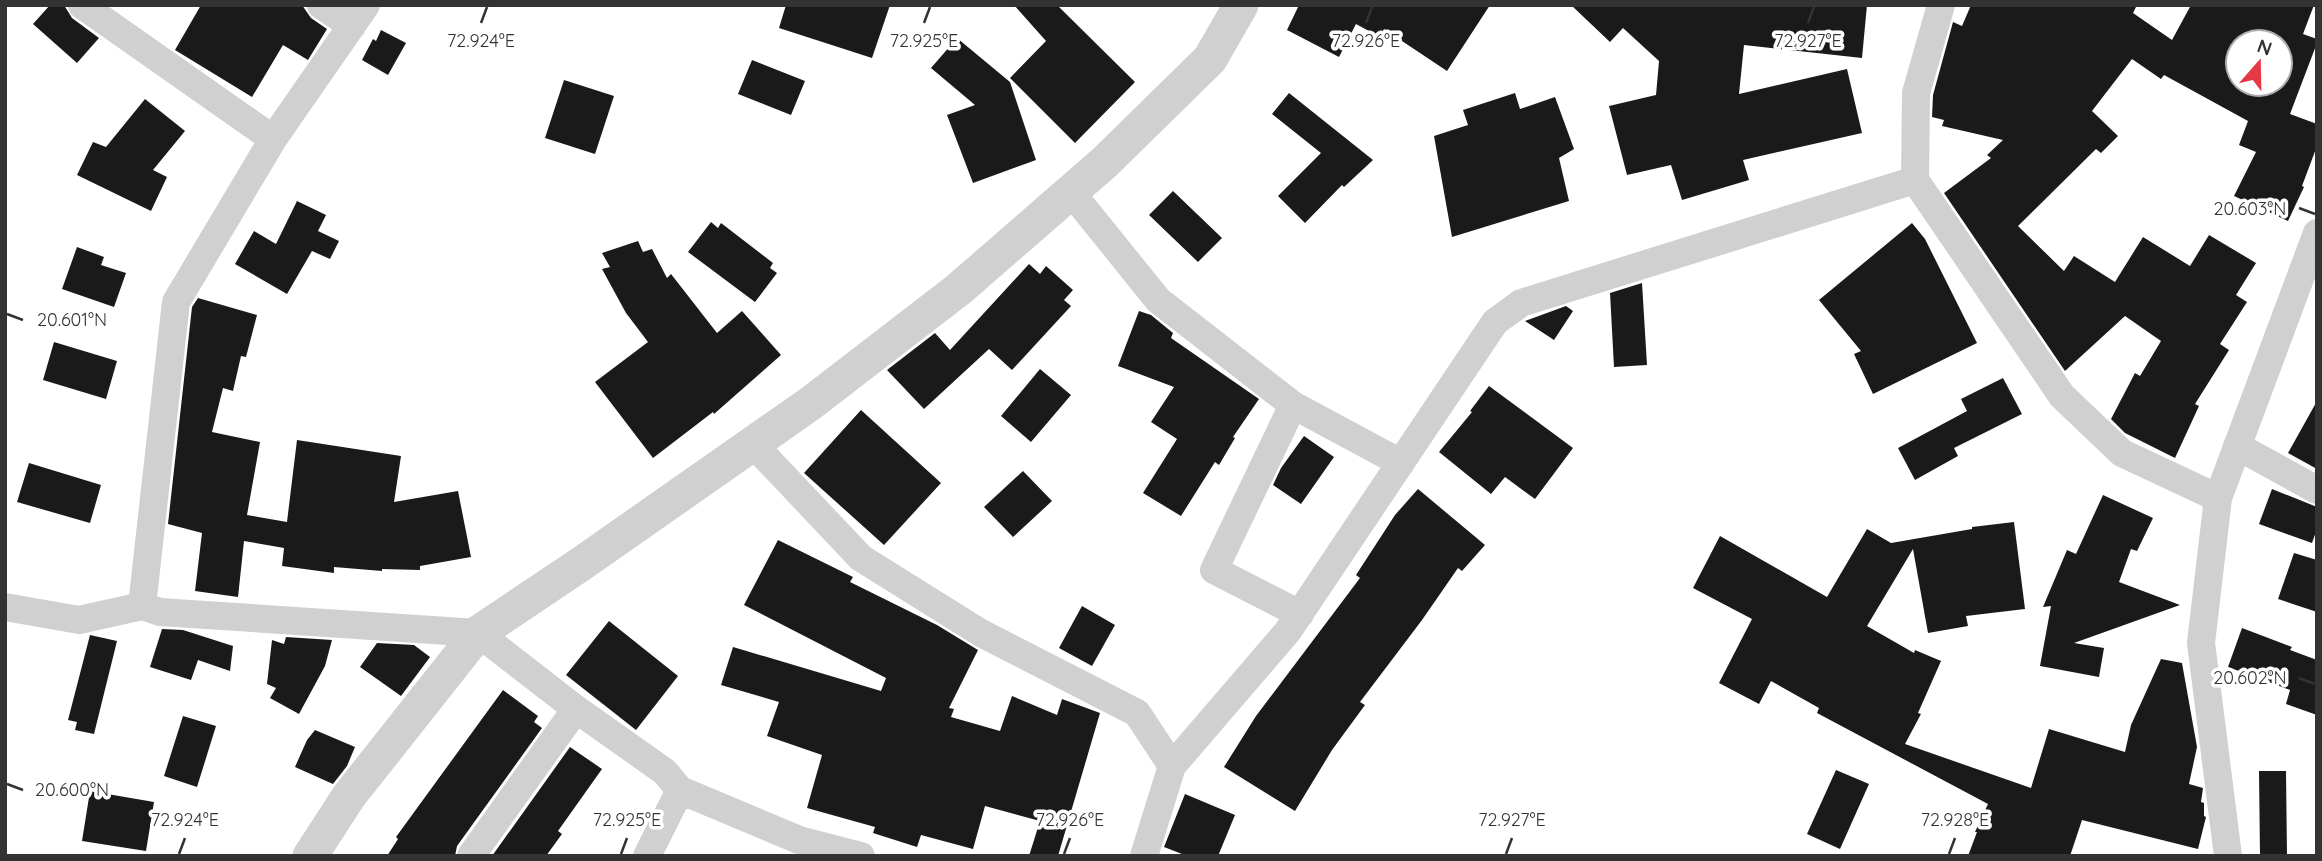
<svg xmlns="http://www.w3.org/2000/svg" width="2322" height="861" viewBox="0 0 2322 861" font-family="Quicksand,sans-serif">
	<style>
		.building { fill: #1a1a1a; fill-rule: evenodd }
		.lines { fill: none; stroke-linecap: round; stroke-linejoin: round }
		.minor { stroke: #d0d0d0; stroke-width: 28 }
		.tertiary { stroke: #d0d0d0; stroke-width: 35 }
		.ticks { fill: none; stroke: #333; stroke-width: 2.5 }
		.ticks-label { font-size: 18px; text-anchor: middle; fill: #333; stroke: #fff; stroke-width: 7; stroke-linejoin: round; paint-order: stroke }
	</style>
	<rect width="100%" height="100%" fill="#fff"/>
	<path class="building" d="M50 5H64L72 18 99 38 77 63 33 24Z
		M201 5H302L311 18 327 29 308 60 283 45 252 97 175 50Z
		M786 5H890L872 58 779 28Z
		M1014 5H1057L1135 82 1075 143 1010 78 1046 41Z
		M1299 5H1490L1447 71 1384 29 1380 37 1356 24 1339 57 1287 30Z
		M1571 5H1867L1862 58 1744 45 1739 94 1847 69 1862 133 1743 160 1749 180 1682 200 1671 165 1627 175 1609 106 1656 95 1659 61 1623 28 1610 42Z
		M1971 5H2137L2133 13 2172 40 2191 5H2314L2303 34 2317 39V43L2290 114 2317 124V146L2302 186 2304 187 2288 221 2234 196 2256 152 2239 145 2248 121 2164 75 2161 79 2132 59 2092 111 2118 136 2101 153 2096 149 2018 226 2064 271 2074 256 2115 282 2143 237 2190 266 2209 235 2256 263 2236 295 2247 302 2220 344 2229 350 2195 404 2199 406 2175 458 2125 433 2111 419 2135 373 2140 376 2161 341 2125 316 2065 371 1944 193 1991 158 1987 155 2003 140 1942 126 1944 120 1932 117 1933 95 1953 22 1962 26ZM2238 42H2280V84H2238Z
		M381 30 406 43 388 75 362 60 373 39 376 41Z
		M957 38 1010 82 1036 160 973 183 947 115 975 105 931 68Z
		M752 60 805 81 791 115 738 94Z
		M564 80 614 96 595 154 545 138Z
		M1289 93 1373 160 1344 187 1342 185 1305 223 1278 196 1321 153 1272 114Z
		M1515 93 1520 109 1555 97 1574 149 1559 158 1569 201 1452 237 1434 136 1468 125 1463 110Z
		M145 99 185 131 153 170 167 177 151 211 77 175 93 142 106 147Z
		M1173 191 1222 238 1198 262 1149 215Z
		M297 201 326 215 318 231 339 241 330 259 312 251 287 294 235 264 254 231 276 244Z
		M711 222 718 228 721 223 773 263 770 268 777 273 755 302 688 252Z
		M1912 223 1925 239 1977 343 1873 394 1854 354 1861 351 1819 300Z
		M638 241 643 252 652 249 667 278 671 274 717 333 742 311 781 355 714 414 713 412 653 458 595 382 648 342 626 313 602 269 610 267 602 253Z
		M77 247 104 257 101 265 126 273 114 307 62 289Z
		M1029 264 1040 274 1046 266 1073 290 1064 300 1071 306 1012 370 989 349 924 409 887 370 935 333 950 350Z
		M1642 283 1647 365 1614 367 1610 293Z
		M198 298 257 315 246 357 241 356 233 391 223 388 212 432 260 442 247 515 287 522 297 440 401 456 394 502 458 491 471 557 420 566V570L382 569V571L334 567V573L282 566 284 548 244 541 238 597 195 591 202 533 168 524 192 307Z
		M1566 306 1573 311 1554 340 1525 321Z
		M1139 311 1151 315 1173 333 1171 338 1259 399 1233 437 1235 438 1219 465 1215 462 1181 516 1143 493 1177 439 1151 422 1174 387 1118 366Z
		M54 342 117 361 106 399 43 380Z
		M1040 369 1071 395 1031 442 1001 416Z
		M2003 378 2022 414 1954 448 1958 456 1915 480 1898 448 1967 411 1961 399Z
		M1489 386 1573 448 1535 499 1505 477 1491 494 1439 452 1472 412 1470 411Z
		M2317 401V469L2288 453Z
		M861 410 941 483 884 545 804 473Z
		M1304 436 1334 457 1301 504 1273 485 1281 468Z
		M29 463 101 485 90 523 17 502Z
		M1023 471 1052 501 1013 537 984 507Z
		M1418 489 1485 545 1462 571 1458 568 1422 620 1360 702 1365 705 1332 750 1295 811 1224 767 1256 716 1360 578 1356 575 1395 515Z
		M2272 489 2317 507V529L2312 543 2259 524Z
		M2103 495 2153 518 2137 551 2131 549 2119 582 2180 605 2074 643 2104 648 2099 677 2040 666 2051 606 2043 607 2067 550 2076 554Z
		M2014 522 2025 609 1966 616 1968 626 1928 633 1913 549 1867 626 1914 653 1915 650 1941 661 1918 713 1921 714 1905 744 2031 788 2049 729 2125 752 2131 725 2161 659 2182 663 2197 747 2189 784 2203 788 2201 802 2204 803V816L2206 817 2198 849 2082 820 2070 856H1968L1977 832H1975L1988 804 1817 713 1819 708 1771 681 1759 704 1719 683 1752 619 1693 588 1720 536 1827 597 1867 529 1891 543 1972 529V527Z
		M778 540 853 577 850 582 937 625 978 650 949 708 954 709 951 717 1000 731 1012 696 1057 715 1062 699 1100 713 1058 856H1029L1040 821 985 806 973 849 921 835 917 847 873 833 875 827 807 808 822 755 767 736 779 702 721 685 733 647 881 691 886 678 744 605Z
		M2294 553 2317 560V612L2278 599Z
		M1082 606 1115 625 1092 666 1059 648Z
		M609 621 678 676 636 730 566 675Z
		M2242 628 2292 647 2290 650 2317 660V715L2286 704 2290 690 2228 667Z
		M162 629 183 630 233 646 230 671 198 660 191 680 150 667Z
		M90 635 117 641 94 734 75 730 77 722 68 720Z
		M286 637 332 640 325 666 299 714 270 698 276 688 267 684 272 640 284 644Z
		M377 643 414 645 430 657 401 696 360 667Z
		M503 690 538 716 534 722 542 728 457 846 455 856H387L398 839 396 837Z
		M183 716 216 726 197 787 164 776Z
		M315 730 355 747 347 766 333 784 295 767 307 740Z
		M570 747 602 769 558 831 562 834 546 856H492Z
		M1836 770 1869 784 1840 849 1807 834Z
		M2259 771H2286L2287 856H2260Z
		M90 791 154 802 146 851 82 841Z
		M1185 794 1235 815 1218 856H1187L1164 847Z"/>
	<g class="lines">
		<path class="minor" d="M82 5 273 139
			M321 5 352 26
			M1941 5 1916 93 1915 180 2062 396 2122 453 2218 498
			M1071 192 1158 300 1293 405 1401 463
			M1293 405 1214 570 1300 614
			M753 444 861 558 981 633 1137 713 1172 766
			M2237 446 2317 490
			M142 606 176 302 273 139 366 5
			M5 607 79 620 142 606 160 612 478 633 576 709 665 772 680 790 799 840 861 856
			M471 856 576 709
			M647 856 680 790
			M1144 856 1172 766 1288 631 1495 322 1521 303 1915 180
			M2228 856 2201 643 2218 498 2317 233"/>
		<path class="tertiary" d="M310 856 349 796 478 633 581 564 811 403 959 289 1105 162 1210 59 1241 5"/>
	</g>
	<path class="ticks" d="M481 23 487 7M924 23 930 7M1366 23 1372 7M1808 23 1814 7M2299 208 2315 214M7 314 23 320M2299 678 2315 684M7 784 23 790M179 854 185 838M621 854 627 838M1064 854 1070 838M1506 854 1512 838M1949 854 1955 838"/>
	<g class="ticks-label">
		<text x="1808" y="47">72.927°E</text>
		<text x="481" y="47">72.924°E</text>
		<text x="924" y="47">72.925°E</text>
		<text x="1366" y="47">72.926°E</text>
		<text x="2250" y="215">20.603°N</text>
		<text x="72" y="326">20.601°N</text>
		<text x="2250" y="684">20.602°N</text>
		<text x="72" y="796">20.600°N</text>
		<text x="185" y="826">72.924°E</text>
		<text x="627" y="826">72.925°E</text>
		<text x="1070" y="826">72.926°E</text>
		<text x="1512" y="826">72.927°E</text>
		<text x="1955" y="826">72.928°E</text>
	</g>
	<rect width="2322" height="861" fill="none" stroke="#333333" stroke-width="14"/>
	<g transform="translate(2259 63) rotate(20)"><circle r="33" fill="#ffffff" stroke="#adadad" stroke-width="2"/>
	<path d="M0-5L12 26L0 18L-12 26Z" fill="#e63946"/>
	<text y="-10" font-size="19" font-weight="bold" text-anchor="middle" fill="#333333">N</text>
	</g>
</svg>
